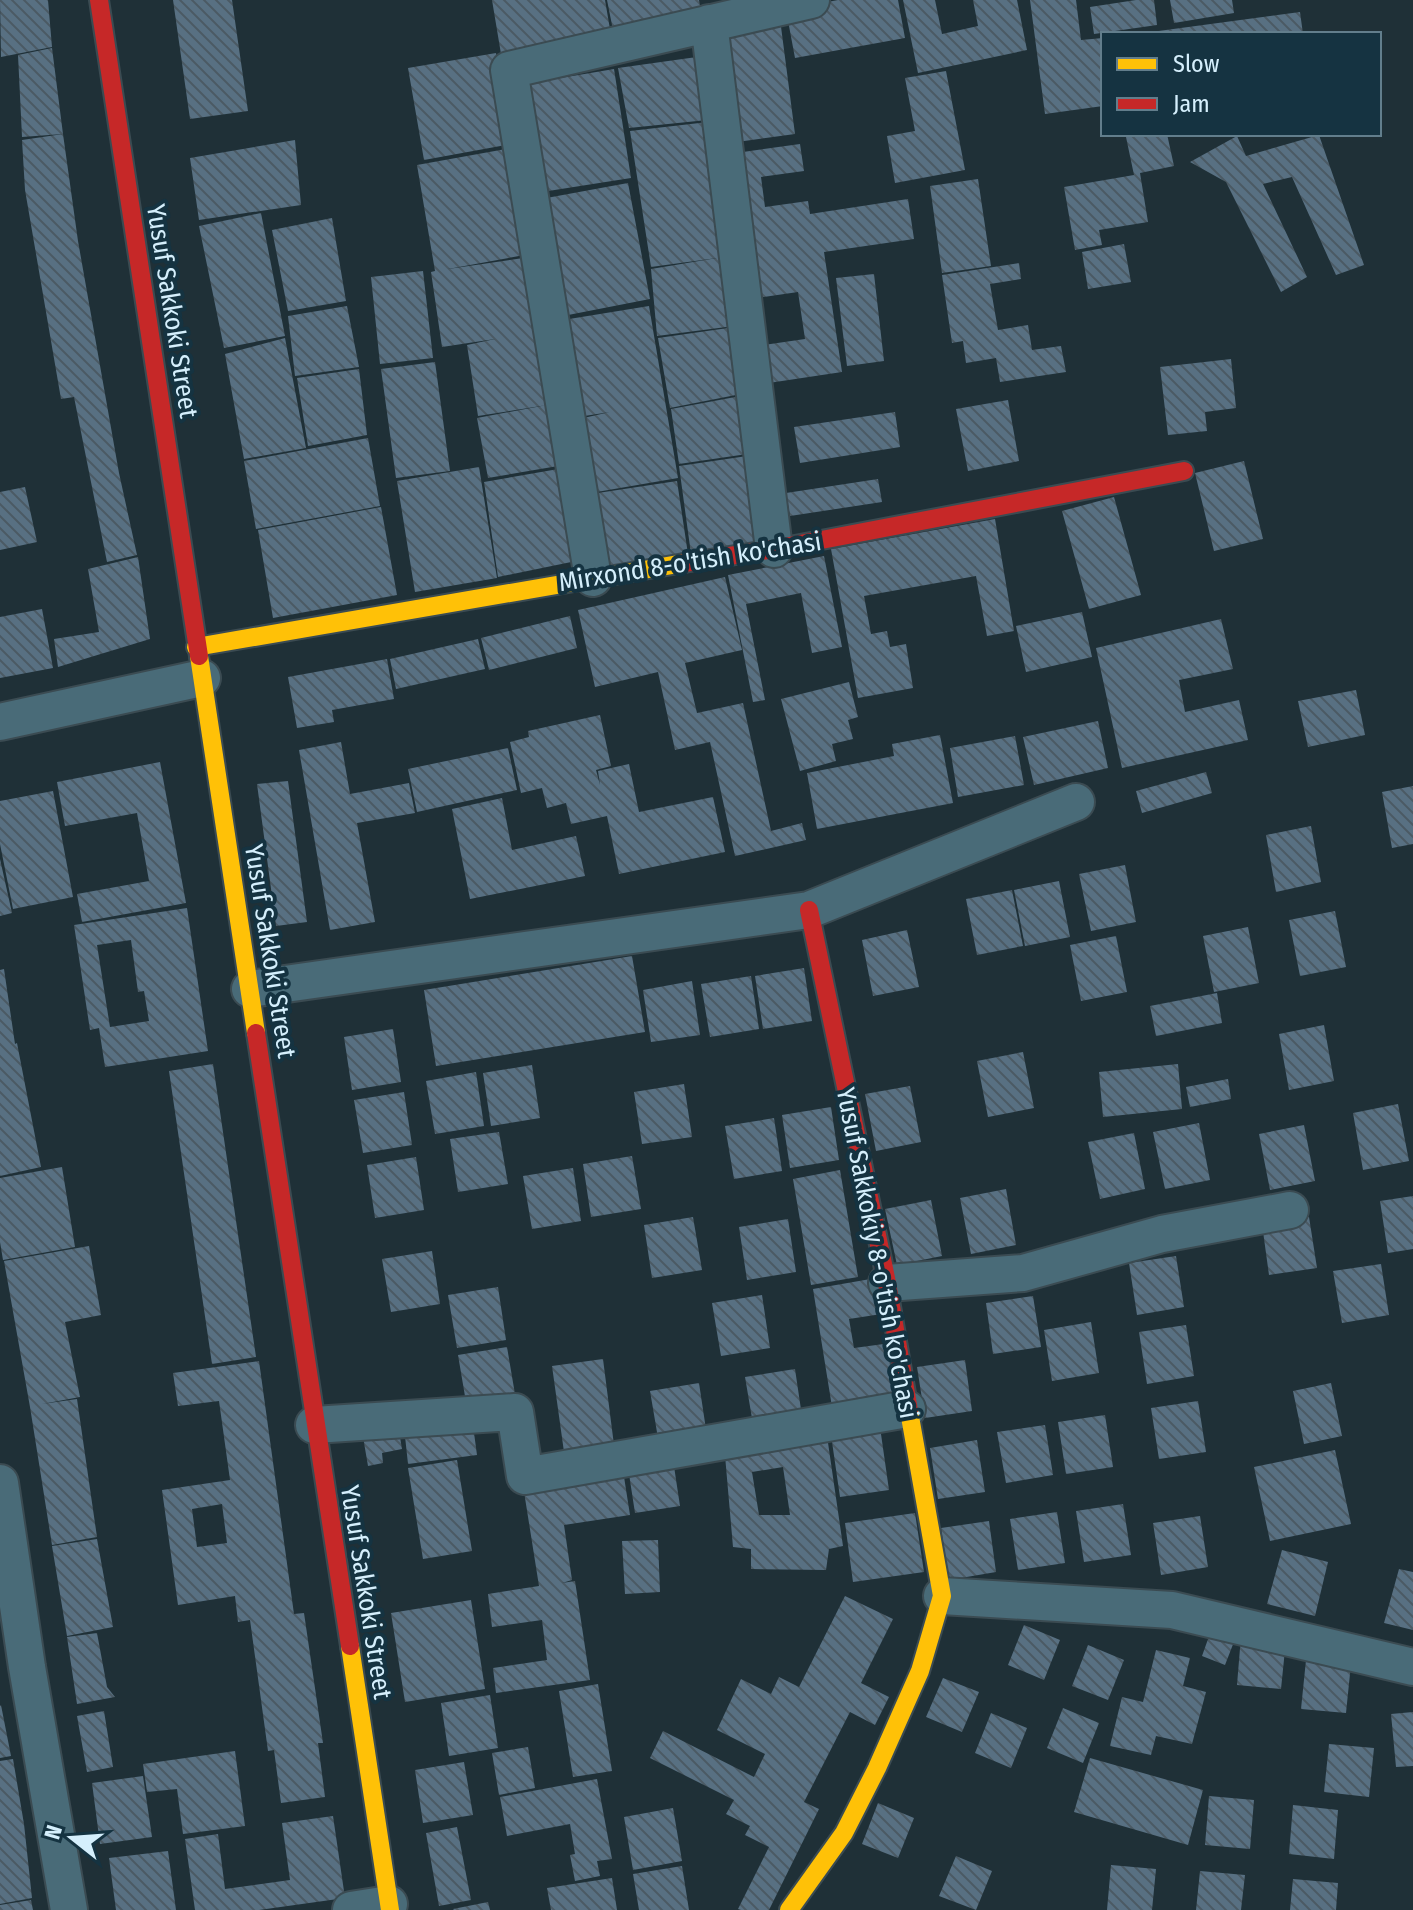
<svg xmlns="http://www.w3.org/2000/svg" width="1413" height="1910" viewBox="0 0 1413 1910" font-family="'Fira Sans Condensed',sans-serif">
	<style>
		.building { fill: url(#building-back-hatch); fill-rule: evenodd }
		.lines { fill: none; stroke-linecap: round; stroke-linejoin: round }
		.street-casing { stroke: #3b4b52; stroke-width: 40 }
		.slow-casing { stroke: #3b4b52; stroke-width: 22 }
		.jam-casing { stroke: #3b4b52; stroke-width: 22 }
		.street { stroke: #496b78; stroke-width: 36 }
		.slow { stroke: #ffc107; stroke-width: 18 }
		.jam { stroke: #c62828; stroke-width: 18 }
		.labels { text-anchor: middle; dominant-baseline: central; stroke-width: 8; stroke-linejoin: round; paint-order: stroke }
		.street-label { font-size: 26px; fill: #d5effc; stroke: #153341 }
	</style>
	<defs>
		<pattern id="building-back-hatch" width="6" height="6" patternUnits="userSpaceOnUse" patternTransform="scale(2)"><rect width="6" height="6" fill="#587082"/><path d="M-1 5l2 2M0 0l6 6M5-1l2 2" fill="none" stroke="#4b5a64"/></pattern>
	</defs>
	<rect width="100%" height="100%" fill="#1f3037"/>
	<path class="building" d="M0 0H48L52 47 1 57Z
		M173 0H232L248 111 190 119Z
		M492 0H605L611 35 501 54Z
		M607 0H699L702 17 614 35Z
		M838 0H898L905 38 795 58 786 10Z
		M903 0H935L942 34 978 26 973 0H1017L1027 50 918 73Z
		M1030 0H1076L1081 40 1103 38V106L1045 114Z
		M1136 0H1154L1157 25 1094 34 1090 7Z
		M1170 0H1232L1234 13 1174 23Z
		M1300 12 1303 34H1151V32Z
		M780 19 795 134 730 143 715 28Z
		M52 48 63 134 22 137 18 55Z
		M496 53 512 144 424 160 408 68Z
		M704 56 707 120 629 128 618 68Z
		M614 69 631 178 542 192 525 84Z
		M946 71 965 170 895 183 887 136 915 131 905 78Z
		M708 122 734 326 657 336 651 269 717 258 651 267 630 131Z
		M63 134 78 241 119 473 137 555 107 562 74 397 61 399 25 190 22 140Z
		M1139 134H1167L1174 166 1140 173 1148 222 1099 230 1102 245 1075 250 1064 187 1134 175 1126 137Z
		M1319 135 1364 265 1336 275 1292 177 1263 184 1307 277 1281 292 1226 182 1190 162 1237 136 1246 156Z
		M295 140 301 205 199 220 190 158Z
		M800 144 804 171 761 177 765 207 808 201 810 214 908 199 914 239 824 252 842 372 762 384 756 346 805 339 798 292 750 299 729 154Z
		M512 148 530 254 448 269 530 257 564 465 488 478 477 418 547 405 478 416 467 345 495 339 442 347 431 272 435 271 417 165Z
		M978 179 991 266 942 273 930 186Z
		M628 183 650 299 563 316 541 199Z
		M261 213 285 336 224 348 199 226Z
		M332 218 346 301 288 311 272 230Z
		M1124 244 1131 282 1088 289 1082 252Z
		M1019 263 1021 279 990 284 998 330 1028 325 1032 350 1061 346 1066 372 1000 382 996 358 966 363 963 341 952 343 942 275Z
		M423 271 433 358 380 364 371 277Z
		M874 274 884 361 847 366 836 278Z
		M347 306 359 367 295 376 288 316Z
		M649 306 678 478 591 493 579 419 610 412 578 417 563 320Z
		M735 327 746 393 670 408 658 338Z
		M285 338 306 448 244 459 225 354Z
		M1231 359 1236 408 1205 412 1207 431 1168 435 1160 367Z
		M435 362 450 471 396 478 381 369Z
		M359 369 367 435 308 446 297 378Z
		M746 395 754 453 679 464 671 409Z
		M1008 400 1019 461 968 471 956 409Z
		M895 412 900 447 800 463 794 427Z
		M368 438 380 506 256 529 244 461Z
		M754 455 767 544 691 554 679 466Z
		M1244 461 1263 539 1214 551 1195 473Z
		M479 467 497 578 415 592 397 481Z
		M564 468 581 560 498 577 484 482Z
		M878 479 882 502 790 516 786 493Z
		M677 481 688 554 602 568 591 494Z
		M25 487 37 542 0 550V492Z
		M1114 497 1141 595 1089 609 1062 511Z
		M381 507 397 595 273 618 258 530Z
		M995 519 1014 631 987 636 976 576 864 596 871 634 887 631 890 647 906 644 913 688 858 698 831 549Z
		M824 556 842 647 812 653 801 593 746 604 765 700 753 702 728 575Z
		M138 557 150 639 58 667 54 639 99 632 88 569Z
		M725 577 742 650 685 663 697 713 743 703 771 831 802 823 806 840 735 856 710 742 675 750 658 672 595 687 578 610Z
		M42 609 53 668 0 678V617Z
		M1082 612 1092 657 1026 672 1016 626Z
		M570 616 577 648 489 670 481 638Z
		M1221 619 1233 669 1179 680 1185 712 1239 700 1248 740 1122 768 1096 648Z
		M478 639 485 669 396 689 390 659Z
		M387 659 394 699 332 710 334 722 297 728 288 677Z
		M849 682 858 717 848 720 853 739 832 744 836 761 800 771 781 699Z
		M1356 690 1365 735 1308 747 1298 701Z
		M600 715 611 766 596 770 600 785 598 771 629 764 639 812 713 797 725 852 619 874 607 816 571 824 566 803 547 808 542 788 521 793 510 742 529 737 528 731Z
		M1098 721 1108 768 1034 785 1023 737Z
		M940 735 953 803 817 829 807 773 894 756 892 744Z
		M1015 736 1024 785 958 797 950 748Z
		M341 742 350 794 409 783 415 813 357 823 375 922 330 930 299 750Z
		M508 748 517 790 417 812 408 769Z
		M160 762 186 903 82 922 77 894 149 881 137 813 65 826 57 782Z
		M1206 772 1212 793 1142 813 1136 791Z
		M288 781 307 922 276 926 257 784Z
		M1413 786V844L1392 848 1382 792Z
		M53 791 73 897 13 909 0 844V801Z
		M502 798 512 850 576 836 585 876 470 899 452 809Z
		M1311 826 1321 882 1276 892 1266 835Z
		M0 859 12 913 0 916Z
		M1125 865 1136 922 1091 931 1079 874Z
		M1059 881 1070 937 1025 946 1014 890Z
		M1012 890 1023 946 977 955 966 899Z
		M187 908 208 1051 105 1067 99 1028 90 1030 74 925ZM131 940 138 992 144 991 149 1021 110 1027 97 945Z
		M1335 911 1346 967 1300 976 1289 920Z
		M1248 927 1259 983 1214 992 1203 936Z
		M907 930 919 987 873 996 862 940Z
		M1116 936 1127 992 1081 1001 1070 945Z
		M632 956 645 1032 436 1066 424 990Z
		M804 968 812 1021 763 1029 755 976Z
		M4 969 15 1044 17 1043 41 1167 0 1176V970Z
		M751 976 759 1029 710 1037 701 984Z
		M692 981 700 1035 651 1042 643 990Z
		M1217 993 1222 1023 1156 1036 1150 1006Z
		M1324 1025 1334 1081 1289 1090 1279 1034Z
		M393 1029 401 1082 352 1090 344 1037Z
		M1023 1052 1034 1108 988 1117 977 1061Z
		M213 1064 256 1357 212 1364 169 1071Z
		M1178 1064 1182 1109 1103 1117 1099 1072Z
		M532 1065 540 1118 491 1126 483 1073Z
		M476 1072 484 1126 435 1134 426 1081Z
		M1228 1079 1231 1099 1190 1107 1186 1087Z
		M684 1084 692 1137 642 1144 634 1092Z
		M910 1086 921 1142 876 1151 865 1094Z
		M404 1092 412 1145 363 1153 354 1100Z
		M1398 1104 1409 1161 1363 1170 1353 1113Z
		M831 1107 839 1160 790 1168 782 1115Z
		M774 1118 782 1171 734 1179 725 1126Z
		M1199 1123 1210 1180 1165 1189 1153 1132Z
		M1304 1125 1315 1181 1270 1190 1259 1134Z
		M499 1132 508 1184 458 1192 450 1139Z
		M1134 1133 1145 1189 1100 1199 1088 1142Z
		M632 1156 641 1209 591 1217 583 1164Z
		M416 1157 424 1210 375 1218 367 1165Z
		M62 1167 75 1247 3 1260 0 1242V1178Z
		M573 1168 581 1221 532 1229 523 1176Z
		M840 1170 858 1277 811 1285 793 1179Z
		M1006 1189 1016 1245 971 1254 960 1198Z
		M1413 1196V1249L1388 1253 1380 1201Z
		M931 1200 942 1256 897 1265 885 1209Z
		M693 1217 702 1270 652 1278 644 1225Z
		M1309 1217 1317 1268 1269 1275 1262 1224Z
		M788 1219 796 1272 747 1280 739 1227Z
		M89 1246 101 1315 65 1322 80 1397 42 1404 77 1399 97 1537 52 1545 30 1407 4 1261Z
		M432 1251 440 1304 391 1312 382 1259Z
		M1176 1256 1184 1307 1137 1315 1129 1263Z
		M1381 1264 1389 1315 1342 1323 1333 1271Z
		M882 1277 888 1313 849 1319 854 1348 891 1343 899 1396 832 1407 813 1289Z
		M498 1287 506 1340 457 1348 448 1295Z
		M762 1295 770 1348 721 1356 712 1303Z
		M1033 1296 1041 1347 993 1354 986 1303Z
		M1091 1322 1099 1373 1052 1381 1044 1330Z
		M1186 1325 1194 1376 1147 1384 1139 1332Z
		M507 1347 516 1400 467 1408 458 1355Z
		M603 1359 614 1445 564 1452 552 1366Z
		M965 1360 972 1411 925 1418 917 1367Z
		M259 1361 294 1614 304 1613 323 1743H318L325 1797 281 1803 274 1750 268 1751 250 1620 238 1622 235 1596 178 1605 162 1490 230 1480 219 1401 178 1406 173 1373ZM222 1504 227 1543 197 1547 192 1509Z
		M795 1369 803 1423 754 1430 745 1377Z
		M699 1383 707 1436 659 1444 650 1391Z
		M1331 1383 1342 1436 1304 1444 1293 1391Z
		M1198 1401 1206 1452 1159 1459 1151 1408Z
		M1105 1415 1113 1467 1066 1474 1058 1422Z
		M472 1418 477 1455 408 1464 404 1427Z
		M879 1420 889 1490 840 1497 830 1428Z
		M398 1425 402 1449 382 1453 383 1463 368 1466 362 1431Z
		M1045 1425 1053 1475 1006 1483 997 1432Z
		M826 1429 843 1546 829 1549 826 1570 751 1569V1549L733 1547 724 1444ZM783 1467 790 1515H759L752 1472Z
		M977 1440 985 1492 938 1499 930 1448Z
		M1335 1450 1351 1524 1270 1541 1254 1467Z
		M672 1453 680 1506 635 1513 627 1461Z
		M457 1460 472 1551 423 1559 408 1468Z
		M622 1464 630 1515 564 1525 572 1580 562 1583 575 1581 590 1680 496 1693 493 1668 547 1660 542 1620 492 1627 488 1594 539 1586 522 1479Z
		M1123 1504 1131 1555 1084 1562 1076 1511Z
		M1057 1512 1065 1563 1018 1570 1010 1519Z
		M915 1513 924 1572 853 1582 845 1523Z
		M1200 1516 1208 1567 1161 1575 1153 1523Z
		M989 1521 996 1572 949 1580 941 1528Z
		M97 1539 113 1627 67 1636 52 1546Z
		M658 1540 660 1592 625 1594 622 1541Z
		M1282 1550 1328 1562 1315 1616 1267 1604Z
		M1399 1569 1413 1572V1630L1384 1623Z
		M845 1596 893 1619 861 1683 889 1697 875 1725 850 1712 804 1802 819 1809 769 1910H741L738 1909 769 1847 745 1835 750 1826 726 1814 734 1800 650 1758 663 1731 754 1777 765 1754 717 1730 741 1679 771 1694 779 1677 799 1687Z
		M471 1600 485 1689 405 1702 391 1613Z
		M1024 1625 1060 1640 1044 1680 1008 1665Z
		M1213 1625 1237 1634 1225 1665 1202 1656Z
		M97 1633 107 1687 115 1697 77 1704 67 1637Z
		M1241 1636 1286 1640 1281 1689 1237 1685Z
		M1088 1645 1124 1660 1108 1700 1072 1686Z
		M1156 1650 1190 1658 1183 1686 1206 1692 1192 1744 1156 1736 1151 1755 1110 1746 1122 1697 1143 1702Z
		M1306 1660 1351 1664 1346 1713 1301 1709Z
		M943 1678 979 1692 962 1732 926 1717Z
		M598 1684 612 1771 573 1777 559 1691Z
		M490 1695 498 1748 449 1756 441 1703Z
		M1 1705 11 1756 0 1758V1706Z
		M1063 1708 1099 1723 1083 1763 1047 1748Z
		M104 1711 113 1767 87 1772 77 1716Z
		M1413 1712V1766L1396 1767 1391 1714Z
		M991 1713 1027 1728 1011 1768 975 1753Z
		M1329 1744 1374 1748 1369 1797 1324 1792Z
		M528 1747 535 1788 499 1795 492 1753Z
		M235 1751 245 1826 183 1834 177 1789 147 1792 143 1764Z
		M1090 1758 1203 1790 1188 1845 1074 1812Z
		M13 1759 24 1824 32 1898 0 1904V1761Z
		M464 1762 473 1815 423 1823 415 1770Z
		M143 1776 152 1837 100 1844 92 1783Z
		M597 1779 612 1859 597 1861 600 1876 575 1881 570 1855 575 1854 570 1824 507 1836 500 1797Z
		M1209 1796 1254 1800 1250 1849 1205 1845Z
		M878 1803 914 1818 898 1858 862 1844Z
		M1293 1805 1338 1810 1334 1859 1289 1854Z
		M673 1808 682 1861 633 1870 624 1817Z
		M333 1816 345 1898 259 1910H195L185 1839 218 1834 225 1889 290 1880 282 1823Z
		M457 1827 471 1900 439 1906 426 1833Z
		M168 1851 176 1910H116L109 1858Z
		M956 1856 992 1871 976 1910 939 1896Z
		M1111 1865 1156 1869 1152 1910H1107Z
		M682 1866 689 1910H639L633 1874Z
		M1200 1871 1245 1875 1241 1910H1196Z
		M612 1878 617 1910H551L547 1888Z
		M1293 1879 1338 1883 1336 1910H1290Z
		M31 1900 33 1910H0V1905Z
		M488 1902 490 1910H454L453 1909Z"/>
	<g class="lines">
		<g class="street-casing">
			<path id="street" d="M709 23 774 549
				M593 578 509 70 811 0
				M0 722 202 678
				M250 989 809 910 1076 802
				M887 1283 1023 1273 1162 1234 1290 1210
				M314 1425 515 1412 525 1476 907 1409
				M0 1483 27 1667 69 1910
				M942 1596 1172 1610 1413 1667
				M351 1910 389 1904"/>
		</g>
		<g class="slow-casing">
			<path id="slow" d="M196 647 684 563
				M199 656 256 1033
				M350 1646 390 1910
				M789 1910 844 1833 877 1768 920 1671 942 1596 909 1411"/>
		</g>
		<g class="jam-casing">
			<path id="jam" d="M99 0 199 656
				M684 563 774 549 1184 471
				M809 910 887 1283 909 1411
				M256 1033 350 1646"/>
		</g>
		<use href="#street" class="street"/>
		<use href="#slow" class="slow"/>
		<use href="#jam" class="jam"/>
	</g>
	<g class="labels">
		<g class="street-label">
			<text transform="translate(172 311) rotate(81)">Yusuf Sakkoki Street</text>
			<text transform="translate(690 562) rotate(-9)">Mirxond 8-o'tish ko'chasi</text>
			<text transform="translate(270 951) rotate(81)">Yusuf Sakkoki Street</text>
			<text transform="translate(877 1253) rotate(79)">Yusuf Sakkokiy 8-o'tish ko'chasi</text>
			<text transform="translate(366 1592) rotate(81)">Yusuf Sakkoki Street</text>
		</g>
	</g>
	<rect x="1101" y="32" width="280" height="104" fill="#153341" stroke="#627e8c" stroke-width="2"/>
	<rect x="1117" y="58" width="40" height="12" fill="#ffc107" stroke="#627e8c" stroke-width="2"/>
	<text x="1173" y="72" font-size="24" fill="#d5effc">Slow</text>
	<rect x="1117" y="98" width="40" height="12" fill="#c62828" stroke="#627e8c" stroke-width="2"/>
	<text x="1173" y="112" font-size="24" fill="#d5effc">Jam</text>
	<g transform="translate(72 1838) rotate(287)" stroke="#153341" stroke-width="6" paint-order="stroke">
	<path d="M0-6L14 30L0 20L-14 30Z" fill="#d5effc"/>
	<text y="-12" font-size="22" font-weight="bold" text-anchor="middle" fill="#d5effc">N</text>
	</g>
</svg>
